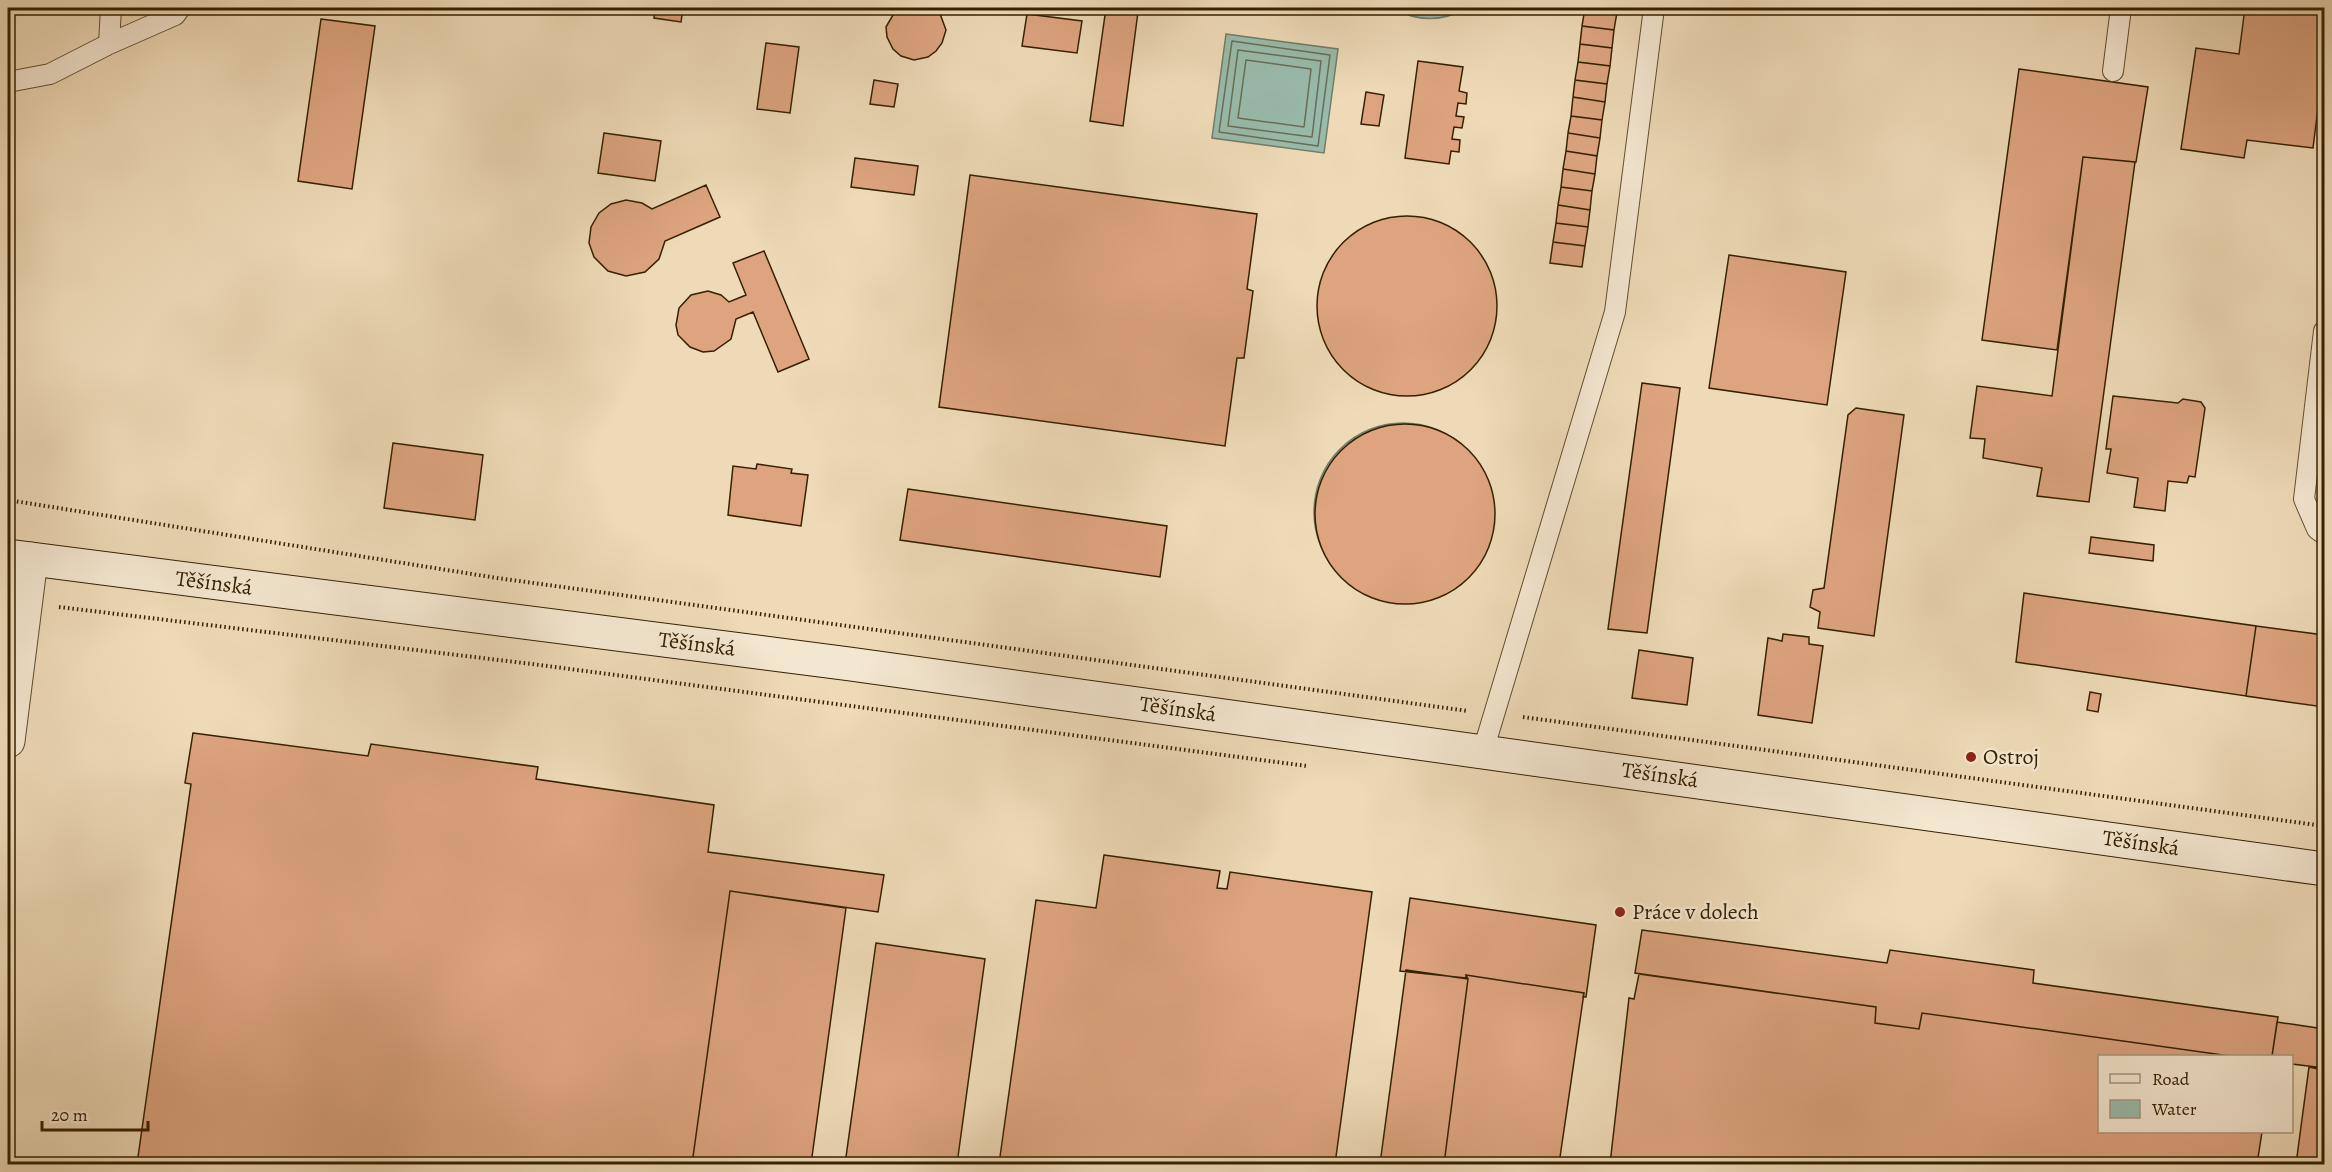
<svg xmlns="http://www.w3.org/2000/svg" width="2332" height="1172" viewBox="0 0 2332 1172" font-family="Alegreya,serif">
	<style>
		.water { fill: #99bbac; stroke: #717d67; stroke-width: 1.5 }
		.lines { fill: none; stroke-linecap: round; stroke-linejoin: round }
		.shore { stroke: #676e56; stroke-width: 1.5 }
		.building { fill: #dda47f; stroke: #352000; stroke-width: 1.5 }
		.lane-casing { stroke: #634e2e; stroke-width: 22 }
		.street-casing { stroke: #634e2e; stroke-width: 35 }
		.secondary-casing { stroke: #352000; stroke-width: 35 }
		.path { stroke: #352000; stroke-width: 4; stroke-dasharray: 1.5 3; stroke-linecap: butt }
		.lane { stroke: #f4e7d0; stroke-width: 20 }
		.street { stroke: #f4e7d0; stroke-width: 33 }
		.secondary { stroke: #f4e7d0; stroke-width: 33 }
		.poi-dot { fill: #8f2418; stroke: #f4e7d0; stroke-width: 2 }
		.labels { text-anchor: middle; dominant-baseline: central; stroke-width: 5; stroke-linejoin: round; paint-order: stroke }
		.street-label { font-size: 22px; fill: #352000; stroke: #f4e7d0 }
		.poi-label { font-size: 22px; fill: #352000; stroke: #f4e7d0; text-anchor: start }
	</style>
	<rect width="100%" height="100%" fill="#eedab7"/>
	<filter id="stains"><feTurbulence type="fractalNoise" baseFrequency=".00333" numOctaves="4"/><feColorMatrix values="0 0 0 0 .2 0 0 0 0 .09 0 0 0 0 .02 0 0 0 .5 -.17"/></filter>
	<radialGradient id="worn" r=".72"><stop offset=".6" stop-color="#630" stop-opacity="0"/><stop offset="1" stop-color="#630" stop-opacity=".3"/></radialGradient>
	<path class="water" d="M1393 8H1467C1442 22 1417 22 1393 8Z
		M1226 34 1338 49 1324 153 1212 138Z
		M1318 306a89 89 0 1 1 178 0a89 89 0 1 1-178 0Z
		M1314 512a89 89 0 1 1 178 0a89 89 0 1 1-178 0Z"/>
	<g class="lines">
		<path class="shore" d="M1232 41 1330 55 1318 146 1219 132Z
			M1238 50 1321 61 1312 137 1228 126Z
			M1246 60 1311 69 1304 127 1238 118Z
			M1324 306a83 83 0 1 1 166 0a83 83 0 1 1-166 0Z
			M1332 306a75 75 0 1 1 150 0a75 75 0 1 1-150 0Z
			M1341 306a66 66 0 1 1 132 0a66 66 0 1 1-132 0Z
			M1320 512a83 83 0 1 1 166 0a83 83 0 1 1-166 0Z
			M1328 512a75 75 0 1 1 150 0a75 75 0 1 1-150 0Z
			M1337 512a66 66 0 1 1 132 0a66 66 0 1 1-132 0Z"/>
	</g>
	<path class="building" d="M655 8H683L681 22 654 18Z
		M897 8H936L939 11 946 30 942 43 936 51 928 57 914 60 901 56 893 49 887 37 886 27Z
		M1106 8 1138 12 1123 126 1090 121Z
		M1585 8H1617V12Z
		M1585 8 1617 12 1614 30 1582 26Z
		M2245 8H2324V60L2313 148 2247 140 2244 158 2181 149 2196 48 2239 54Z
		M1027 14 1082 21 1077 53 1022 46Z
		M321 19 375 26 352 189 298 181Z
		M1582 26 1614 30 1612 48 1580 44Z
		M766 43 799 47 790 113 757 109Z
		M1580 44 1612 48 1610 66 1578 62Z
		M1418 61 1463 67 1459 91 1467 93 1466 104 1458 103 1456 116 1464 117 1462 128 1454 127 1452 139 1460 140 1459 152 1451 151 1449 164 1405 158Z
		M1578 62 1610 66 1607 84 1575 80Z
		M2019 69 2148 87 2136 162 2083 157 2057 350 1982 340Z
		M874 80 898 84 894 107 870 104Z
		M1575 80 1607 84 1605 102 1573 97Z
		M1366 92 1384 95 1379 126 1361 124Z
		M1573 97 1605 102 1602 120 1571 116Z
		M1571 116 1602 120 1600 138 1568 133Z
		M604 133 661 141 655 181 598 173Z
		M1568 133 1600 138 1597 156 1566 151Z
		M1566 151 1597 156 1595 174 1563 169Z
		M2083 157 2135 162 2089 502 2037 496 2042 468 1983 458 1985 439 1970 438 1977 386 2052 396Z
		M855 158 918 166 914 195 851 187Z
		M1563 169 1595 174 1592 191 1561 187Z
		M970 175 1257 214 1247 289 1253 291 1244 358H1237L1225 446 939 407Z
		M706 185 720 217 665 241 659 259 645 272 626 276 608 271 594 257 589 243 591 227 599 213 611 204 626 200 642 203 652 209Z
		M1561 187 1592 191 1590 210 1558 205Z
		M1558 205 1590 210 1588 227 1556 223Z
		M1317 306a90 90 0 1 1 180 0a90 90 0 1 1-180 0Z
		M1556 223 1588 227 1585 246 1553 242Z
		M1553 242 1585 246 1582 267 1550 263Z
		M764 251 809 359 778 372 753 312 736 319 731 339 714 351 703 352 690 347 678 335 676 325 679 308 691 295 708 291 721 295 729 302 746 295 733 263Z
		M1729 255 1846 272 1827 405 1709 388Z
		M1642 383 1680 388 1647 633 1608 629Z
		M2113 396 2178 403 2183 399 2201 402 2205 408 2195 477 2189 476 2187 483 2168 481 2165 511 2134 507 2138 478 2107 473 2111 449H2106Z
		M1856 408 1904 415 1874 636 1818 628 1820 612 1810 607 1813 590 1824 588 1848 415Z
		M1315 514a90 90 0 1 1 180 0a90 90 0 1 1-180 0Z
		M393 443 483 455 475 520 384 508Z
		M757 464 792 469 791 473 808 475 801 526 728 515 733 466 756 469Z
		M908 489 1167 526 1160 577 900 540Z
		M2091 537 2154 545 2153 561 2089 553Z
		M2024 593 2256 626 2246 696 2016 662Z
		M2256 626 2324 635V707L2246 696Z
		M1783 634 1809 637V644L1823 646 1812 723 1758 715 1768 638 1782 641Z
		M1639 650 1693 658 1687 705 1632 698Z
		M2090 692 2101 694 2098 712 2087 710Z
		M193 733 368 756 371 744 538 767 536 779 714 805 708 852 884 875 878 912 730 891 692 1164H137L191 784 185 783Z
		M1104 855 1220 871 1217 888 1227 889 1230 872 1372 892 1335 1164H999L1036 900 1096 908Z
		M730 891 846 908 811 1164H692Z
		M1410 898 1596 925 1586 997H1583L1584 993 1466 975V978L1400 971Z
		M1642 930 1887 963 1890 950 2034 970 2033 983 2278 1017 2272 1056H2230L1922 1013 1919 1029 1875 1023 1876 1007 1635 973Z
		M876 943 985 959 957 1164H845Z
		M1406 970 1468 979 1444 1164H1380Z
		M1639 974 1876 1007 1875 1023 1919 1029 1922 1013 2230 1056H2100V1132H2262L2257 1164H1610L1629 998 1634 999Z
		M1466 975 1584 993 1559 1164H1444L1468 979Z
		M2277 1022 2324 1029V1068L2292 1064V1056H2272Z
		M2309 1067 2324 1070V1164H2296Z"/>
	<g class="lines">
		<g class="lane-casing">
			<path id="lane" d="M109 44 111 8
				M2113 71 2121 8
				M8 82 50 74 109 44 175 15 180 8
				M2324 331 2304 499 2317 529 2324 534
				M1483 751 1615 312 1654 8"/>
		</g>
		<g class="street-casing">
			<path id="street" d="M8 741 31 559"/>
		</g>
		<g class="secondary-casing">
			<path id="secondary" d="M8 556 850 664 2324 869"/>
		</g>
		<path class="path" d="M8 500 497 578 1468 711
			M59 607 532 664 1307 766
			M1523 717 2324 826"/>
		<use href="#lane" class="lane"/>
		<use href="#street" class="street"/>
		<use href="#secondary" class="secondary"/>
	</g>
	<g class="poi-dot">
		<circle cx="1971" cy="757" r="6"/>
		<circle cx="1620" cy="912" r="6"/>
	</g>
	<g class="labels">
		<g class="street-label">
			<text transform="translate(214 583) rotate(7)">Těšínská</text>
			<text transform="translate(697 644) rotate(7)">Těšínská</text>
			<text transform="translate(1178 709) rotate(8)">Těšínská</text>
			<text transform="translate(1660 775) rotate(8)">Těšínská</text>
			<text transform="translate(2141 843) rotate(8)">Těšínská</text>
		</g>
		<g class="poi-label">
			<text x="1983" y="757">Ostroj</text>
			<text x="1632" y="912">Práce v dolech</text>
		</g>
	</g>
	<rect width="2332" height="1172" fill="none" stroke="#eedab7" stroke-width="30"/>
	<rect x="9" y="9" width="2314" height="1154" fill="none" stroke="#352000" stroke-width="3"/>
	<rect x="15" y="15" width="2302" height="1142" fill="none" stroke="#352000" stroke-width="1.5"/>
	<rect x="2098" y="1055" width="195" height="78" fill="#f4e7d0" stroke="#a8977d" stroke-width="1.5"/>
	<rect x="2110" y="1074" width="30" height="9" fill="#f4e7d0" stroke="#a8977d" stroke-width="1.5"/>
	<text x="2152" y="1085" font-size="18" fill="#352000">Road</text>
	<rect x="2110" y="1100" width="30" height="18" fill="#99bbac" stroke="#a8977d" stroke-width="1.5"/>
	<text x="2152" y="1115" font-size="18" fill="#352000">Water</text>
	<path d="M42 1121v9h106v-9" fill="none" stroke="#352000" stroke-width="3"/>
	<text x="51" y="1121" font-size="18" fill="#352000" stroke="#f4e7d0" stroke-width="4.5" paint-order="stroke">20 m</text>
	<rect width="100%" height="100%" filter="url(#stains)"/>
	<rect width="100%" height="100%" fill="url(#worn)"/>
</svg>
